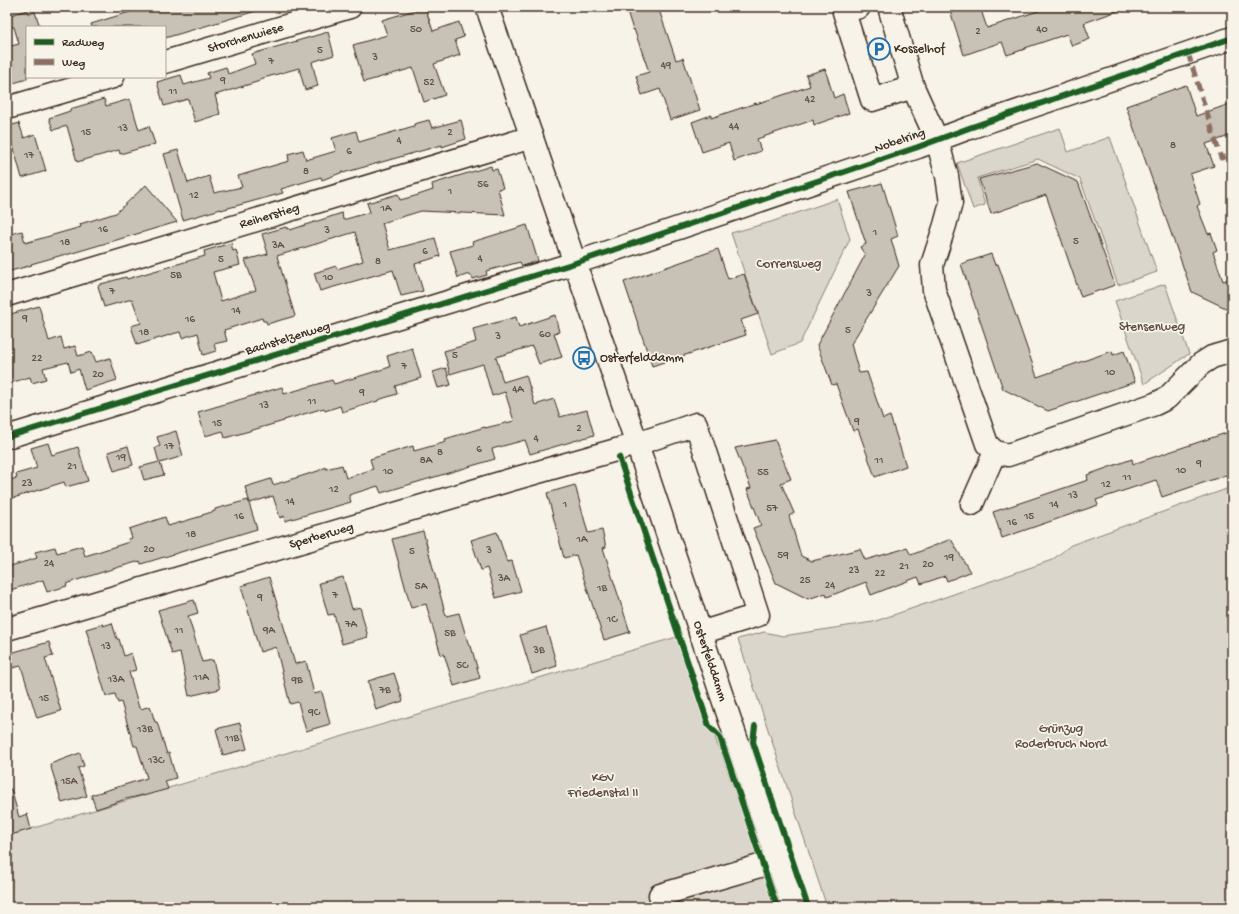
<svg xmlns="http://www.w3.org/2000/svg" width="1239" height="914" viewBox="0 0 1239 914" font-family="'Gochi Hand',sans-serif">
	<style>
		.green { fill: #dbd6cb; stroke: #8b8074 }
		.building { fill: #c8c1b6; stroke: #3b2a1e }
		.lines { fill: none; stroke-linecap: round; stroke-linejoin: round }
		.minor-casing { stroke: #3b2a1e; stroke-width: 25 }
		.minor { stroke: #f7f3e8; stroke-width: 22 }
		.quiet { stroke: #8d6e63; stroke-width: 5; stroke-dasharray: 10 5; stroke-linecap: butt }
		.cycleway-casing { stroke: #f7f3e8; stroke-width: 8 }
		.cycleway { stroke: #1b5e20; stroke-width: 6 }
		.labels { text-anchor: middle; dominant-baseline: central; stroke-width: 3.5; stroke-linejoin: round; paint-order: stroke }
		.number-label { font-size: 11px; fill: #5e5044 }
		.street-label { font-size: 13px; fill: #3b2a1e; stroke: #f7f3e8 }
		.poi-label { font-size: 13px; fill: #3b2a1e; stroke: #f7f3e8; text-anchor: start }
		.park-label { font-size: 13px; fill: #5b4c41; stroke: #f7f3e8 }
	</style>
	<rect width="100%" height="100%" fill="#f7f3e8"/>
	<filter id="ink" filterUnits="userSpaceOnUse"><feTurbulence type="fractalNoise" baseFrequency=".025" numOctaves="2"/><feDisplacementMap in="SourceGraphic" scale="8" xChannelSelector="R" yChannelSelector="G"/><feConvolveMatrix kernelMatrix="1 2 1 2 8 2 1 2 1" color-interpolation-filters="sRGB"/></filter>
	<g filter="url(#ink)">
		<path class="green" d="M1060 128 1068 152 1110 137 1157 272 1118 285 1080 179 1038 159 977 178 985 205 973 209 957 163Z
			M837 199 850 239 800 343 772 354 731 233 771 222Z
			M1165 284 1189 354 1144 384 1115 301Z
			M1232 487V907H827L738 639 764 632 783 636 873 622 1052 560 1071 545Z
			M680 636 719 749H720L774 907H7V836Z"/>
		<path class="building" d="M135 7H255L256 11 165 38V27H92L91 24 136 10Z
			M425 7 433 31 459 22 464 37 455 40 460 55 434 64 445 95 424 102 413 68 364 82 353 45 387 35 382 20Z
			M638 7H658L676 60 683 58 700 110 670 120 660 89 642 95 636 76 649 72 634 29 633 30 627 11Z
			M949 7H980L987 28 1050 7H1123V9L1084 23 1090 39 1072 46 1067 34 1025 48V49L1007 55 1002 42 964 55Z
			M28 10 29 14 35 12 40 27H27V79L7 85V47L19 44 14 27H7V20L11 19 10 15Z
			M328 32 334 55 312 62 318 86 305 90 299 68 260 79V81L215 95 220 114 195 122 188 99 164 106 157 82 181 75 184 85 209 78 207 73 226 67 228 74 255 64 252 54Z
			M825 69 834 98 843 94 849 113 814 125 813 120 757 139 761 151 734 161 729 143 702 152 692 122 711 115V118L756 103V104L810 86 806 75Z
			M1186 85 1196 116 1232 103V135L1206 144 1214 166 1190 174 1200 204 1197 206 1208 234 1211 233 1217 250 1213 252 1223 281 1232 278V311L1192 292 1126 106Z
			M104 99 106 106 130 99 139 130 149 126 155 144 120 154 119 150 77 162 67 126 53 130 49 118 70 111V109Z
			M429 120 432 128 461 120 466 139 442 147V145L343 173V172L322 180 321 177 281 189 283 193 221 210V209L183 220 164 154 178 150 188 183 209 176 214 193 242 187 238 176 289 161 288 154 303 150 306 160 336 151 332 138 356 131 359 142 414 126V124Z
			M19 123 24 138 35 134 46 171 22 178 12 142 7 144V127Z
			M1037 163 1078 182 1115 285 1081 297 1046 195 991 214 979 179Z
			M491 166 492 170 497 169 503 188 498 189 505 215 421 211 382 223 390 250 435 238 440 256 415 264 423 291 401 296 393 270 320 291 314 273 336 266 337 269 363 261 355 232 277 256 295 316 267 324 266 321H263L262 318 224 330 227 341 214 344 216 351 203 355 198 333 182 338 180 332 176 333 137 345 131 326 141 323 132 299 104 307 98 286 101 284 126 277 127 279 205 256 204 251 231 243 233 251 236 250 240 265 213 272 221 301 256 290 245 260 268 254 262 234 286 227 287 229 289 228 290 230 342 213 343 220 370 212 367 203 398 194 400 200 415 196 433 190 432 184Z
			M882 183 898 236 891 239 899 266 851 344 859 373 867 372 883 419 890 416 906 466 875 477 858 429 853 431 836 384 832 385 817 345 865 255 860 247 866 244 849 192Z
			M146 185 177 222 66 255V254L31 264 32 265 7 272V235L22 231 25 243 81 227 80 224 116 213Z
			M527 225 538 261 522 266 520 262 486 271 487 275 473 279 472 276H470L469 274 458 278 450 251 473 245 472 242Z
			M718 249 728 279 744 274 758 314 741 320 746 335 652 366 624 282Z
			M991 254 995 265 998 264 1037 377 1112 351 1113 355 1124 351 1135 382 1048 411 1003 389 961 264Z
			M39 306 49 341 61 337 64 349 75 346 78 356 92 352 96 362 110 358 117 380 85 390 79 369 71 372 68 362 43 368 46 379 32 383 30 377 7 384V315Z
			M555 315 559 332 554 333 562 357 539 364 532 346 496 357 503 382 526 375 535 405 554 399 560 417 587 410 594 435 530 454 525 440 492 449 495 459 381 493 378 486 349 495 351 502 285 521 284 516 280 518 273 496 250 503 245 487 271 479 273 485 318 471 326 467V469L342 465 346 478 373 469 370 459 413 446 414 451 446 442 445 439 485 427V428L514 421 505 392 492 396 483 364 450 374 444 351 476 342 473 329 516 317 519 327Z
			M412 348 421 378 395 386 397 394 378 400V401L342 412 340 406 325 411 324 408 284 420V421L225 438 223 431 205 436 198 412 282 387 284 394 332 380 334 384 390 367 387 356Z
			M446 368 451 385 438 388 433 372Z
			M176 431 183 456 160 463 164 475 144 480 140 467 159 462 155 448 160 446 157 437Z
			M1232 431V473L1162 497 1156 480 1096 500 1098 505 1002 538 993 512 1088 480 1087 475 1132 459 1133 464Z
			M775 440 791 479 781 483 794 513 789 516 801 556 812 561 860 549 865 560 907 548 911 555 951 539 970 572 947 581 945 576 921 584 918 577 871 595 866 582 827 597 826 593 808 599 776 583 753 528 761 525 747 489 751 488 735 448Z
			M48 443 52 455 78 447 88 481 66 487 64 482 7 500V481L17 478 16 474 37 468 31 448Z
			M128 446 133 465 114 471 108 452Z
			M575 485 588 533 602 530 606 547 603 548 630 632 604 640 576 555 564 558 547 493Z
			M248 500 257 529 141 564 140 561 109 570 71 582 66 584 67 586 47 592 43 580 7 591V567L37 558 35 552 55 547 57 553 82 546 85 556 129 542 128 539 132 538 129 529 165 517 168 526 202 516V515L215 511V509Z
			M423 531 446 616 459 613 469 646H471L480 678 454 686 444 654 441 655 426 604 411 608 392 539Z
			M497 532 507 562 512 561 521 591 496 598 487 568 481 570 471 540Z
			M269 577 295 664 306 661 314 694 322 692 330 724 306 731 298 702 290 704 276 647 260 652 241 586Z
			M343 577 352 609 360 607 368 637 342 644 334 614 328 615 319 583Z
			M194 600 198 613 188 616 202 662 213 660 220 689 189 696 180 652 172 654 158 610Z
			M112 623 117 639H119L124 656 131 653 136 670 129 672 139 708 140 707 141 709 150 706 155 722H157L167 754 169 753 176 778 165 781 168 789 143 796V795L126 799 96 809 91 795 147 778 137 746H134L121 702 118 703 115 694 106 696 86 629 103 624V626Z
			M546 627 557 666 532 674 520 635Z
			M49 642 53 656 45 658 61 711 37 718 21 666 12 668 10 663H7V654Z
			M394 673 403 701 376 710 368 681Z
			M240 723 247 749 223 755 216 729Z
			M80 753 84 766 78 768 87 796 62 803 50 764Z
			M11 789 19 817 27 814 31 829 7 836V790Z"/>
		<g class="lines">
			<g class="minor-casing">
				<g id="minor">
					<path id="s1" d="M487 7 637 444 793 907"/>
					<path d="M859 7 844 12 872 100 913 87"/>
					<path d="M889 7 913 87 937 140 947 176 951 203 945 225 932 265 934 290 987 444 995 452 1008 455 1155 404 1167 398 1201 364 1212 357 1232 351"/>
					<path id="s2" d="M165 62 350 7"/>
					<path d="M7 108 113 77"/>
					<path id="s3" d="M7 295 532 137"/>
					<path d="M7 437 575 263 918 147 969 128 1232 38"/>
					<path d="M972 504 995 452"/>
					<path id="s4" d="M7 629 510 480 637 444 696 424 758 615 700 633"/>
					<path d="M660 895 777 861"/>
				</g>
			</g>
			<use href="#minor" class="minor"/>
			<path class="quiet" d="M1188 53 1221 158 1232 155"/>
			<g class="cycleway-casing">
				<path id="cycleway" d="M7 437 575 263 918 147 969 128 1232 38
					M619 457 709 726 720 737 777 907
					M755 726 753 742 808 907"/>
			</g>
			<use href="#cycleway" class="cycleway"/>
		</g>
	</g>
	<defs>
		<g id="parking-ring" transform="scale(1.15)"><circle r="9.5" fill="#f7f3e8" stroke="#1f6fb2" stroke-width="1.5"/><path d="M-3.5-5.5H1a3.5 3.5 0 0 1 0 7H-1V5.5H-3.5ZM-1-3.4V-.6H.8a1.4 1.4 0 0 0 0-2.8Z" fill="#1f6fb2"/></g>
		<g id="bus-ring" transform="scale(1.15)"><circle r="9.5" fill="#f7f3e8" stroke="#1f6fb2" stroke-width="1.5"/><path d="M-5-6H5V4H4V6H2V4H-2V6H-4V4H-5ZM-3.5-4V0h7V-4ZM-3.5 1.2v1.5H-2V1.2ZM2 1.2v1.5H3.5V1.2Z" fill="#1f6fb2"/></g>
	</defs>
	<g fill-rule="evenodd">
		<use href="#parking-ring" x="879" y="49"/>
		<use href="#bus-ring" x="584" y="358"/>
	</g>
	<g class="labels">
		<g class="number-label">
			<text x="416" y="30">50</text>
			<text x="1042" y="30">40</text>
			<text x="978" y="32">2</text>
			<text x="320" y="51">5</text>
			<text x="375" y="58">3</text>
			<text x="271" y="62">7</text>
			<text x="666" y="66">49</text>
			<text x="223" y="81">9</text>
			<text x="429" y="83">52</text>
			<text x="173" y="92">11</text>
			<text x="810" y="100">42</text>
			<text x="734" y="127">44</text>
			<text x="123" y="129">13</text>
			<text x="86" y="133">15</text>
			<text x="450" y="133">2</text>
			<text x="399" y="141">4</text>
			<text x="1173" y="146">8</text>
			<text x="349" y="152">6</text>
			<text x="29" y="156">17</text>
			<text x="306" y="172">8</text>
			<text x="483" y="185">56</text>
			<text x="450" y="192">1</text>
			<text x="194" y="196">12</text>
			<text x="386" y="209">1A</text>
			<text x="103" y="230">16</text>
			<text x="327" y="231">3</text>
			<text x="875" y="233">1</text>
			<text x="1076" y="242">5</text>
			<text x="65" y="243">18</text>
			<text x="278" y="246">3A</text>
			<text x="425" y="252">6</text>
			<text x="480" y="259">4</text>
			<text x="221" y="260">5</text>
			<text x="378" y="262">8</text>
			<text x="176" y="276">5B</text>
			<text x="328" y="278">10</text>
			<text x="112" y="292">7</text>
			<text x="869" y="294">3</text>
			<text x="236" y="311">14</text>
			<text x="25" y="319">9</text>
			<text x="190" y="320">16</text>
			<text x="848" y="331">5</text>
			<text x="144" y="333">18</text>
			<text x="545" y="335">60</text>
			<text x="498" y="337">3</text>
			<text x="455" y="356">5</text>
			<text x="37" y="359">22</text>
			<text x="404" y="367">7</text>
			<text x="1110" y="373">10</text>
			<text x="98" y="375">20</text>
			<text x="518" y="390">4A</text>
			<text x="362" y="393">9</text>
			<text x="312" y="402">11</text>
			<text x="264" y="406">13</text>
			<text x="857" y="422">9</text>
			<text x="217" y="424">15</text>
			<text x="579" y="429">2</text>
			<text x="536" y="439">4</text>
			<text x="169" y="447">17</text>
			<text x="479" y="450">6</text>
			<text x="440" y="453">8</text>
			<text x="121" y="458">19</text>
			<text x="426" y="461">8A</text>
			<text x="879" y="461">11</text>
			<text x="1199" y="464">9</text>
			<text x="72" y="467">21</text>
			<text x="1181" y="471">10</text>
			<text x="388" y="472">10</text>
			<text x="763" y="473">55</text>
			<text x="1127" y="478">11</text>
			<text x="27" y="484">23</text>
			<text x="1106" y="485">12</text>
			<text x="334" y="490">12</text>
			<text x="1073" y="496">13</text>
			<text x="290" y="502">14</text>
			<text x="565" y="505">1</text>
			<text x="1054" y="505">14</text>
			<text x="772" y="509">57</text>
			<text x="239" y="517">16</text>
			<text x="1029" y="517">15</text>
			<text x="1012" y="523">16</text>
			<text x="191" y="535">18</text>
			<text x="582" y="540">1A</text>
			<text x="149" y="550">20</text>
			<text x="489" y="551">3</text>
			<text x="412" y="552">5</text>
			<text x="783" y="556">59</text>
			<text x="949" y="558">19</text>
			<text x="49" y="564">24</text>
			<text x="928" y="565">20</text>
			<text x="904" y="567">21</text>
			<text x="854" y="571">23</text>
			<text x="880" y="574">22</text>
			<text x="504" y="579">3A</text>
			<text x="805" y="581">25</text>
			<text x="830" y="586">24</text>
			<text x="421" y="587">5A</text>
			<text x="602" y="589">1B</text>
			<text x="335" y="596">7</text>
			<text x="260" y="598">9</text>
			<text x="612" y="620">1C</text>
			<text x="351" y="625">7A</text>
			<text x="179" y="631">11</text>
			<text x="269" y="631">9A</text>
			<text x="450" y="634">5B</text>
			<text x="106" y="647">13</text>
			<text x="539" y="651">3B</text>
			<text x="462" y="666">5C</text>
			<text x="201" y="678">11A</text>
			<text x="116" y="680">13A</text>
			<text x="297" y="681">9B</text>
			<text x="385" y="691">7B</text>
			<text x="44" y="699">15</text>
			<text x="314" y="713">9C</text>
			<text x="145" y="730">13B</text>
			<text x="232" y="739">11B</text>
			<text x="156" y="761">13C</text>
			<text x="69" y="782">15A</text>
		</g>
		<g class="street-label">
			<text stroke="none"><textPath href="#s2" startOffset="84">Storchenwiese</textPath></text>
			<text transform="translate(900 141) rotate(-19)">Nobelring</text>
			<text stroke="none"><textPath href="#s3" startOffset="274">Reiherstieg</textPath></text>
			<text transform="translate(288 339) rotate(-17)">Bachstelzenweg</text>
			<text stroke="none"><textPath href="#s4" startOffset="328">Sperberweg</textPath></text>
			<text stroke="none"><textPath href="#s1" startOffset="691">Osterfelddamm</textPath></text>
		</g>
		<g class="poi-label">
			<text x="894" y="49">Kosselhof</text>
			<text x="600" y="358">Osterfelddamm</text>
		</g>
		<g class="park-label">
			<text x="789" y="264">Corrensweg</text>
			<text x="1152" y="327">Stensenweg</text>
			<text x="1061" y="729">Grünzug<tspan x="1061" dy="15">Roderbruch Nord</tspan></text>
			<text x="603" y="778">KGV<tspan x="603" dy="15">Friedenstal II</tspan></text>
		</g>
	</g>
	<rect width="1239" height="914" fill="none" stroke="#f7f3e8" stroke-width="24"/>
	<rect x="12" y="12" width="1215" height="890" fill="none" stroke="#3b2a1e" stroke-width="1.5" filter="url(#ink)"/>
	<rect x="26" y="26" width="140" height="52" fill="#f7f3e8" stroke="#aca397"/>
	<rect x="34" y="39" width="20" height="6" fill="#1b5e20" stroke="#aca397"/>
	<text x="62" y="46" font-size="12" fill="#3b2a1e">Radweg</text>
	<rect x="34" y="59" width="20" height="6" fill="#8d6e63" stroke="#aca397"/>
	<text x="62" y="66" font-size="12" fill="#3b2a1e">Weg</text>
</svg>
